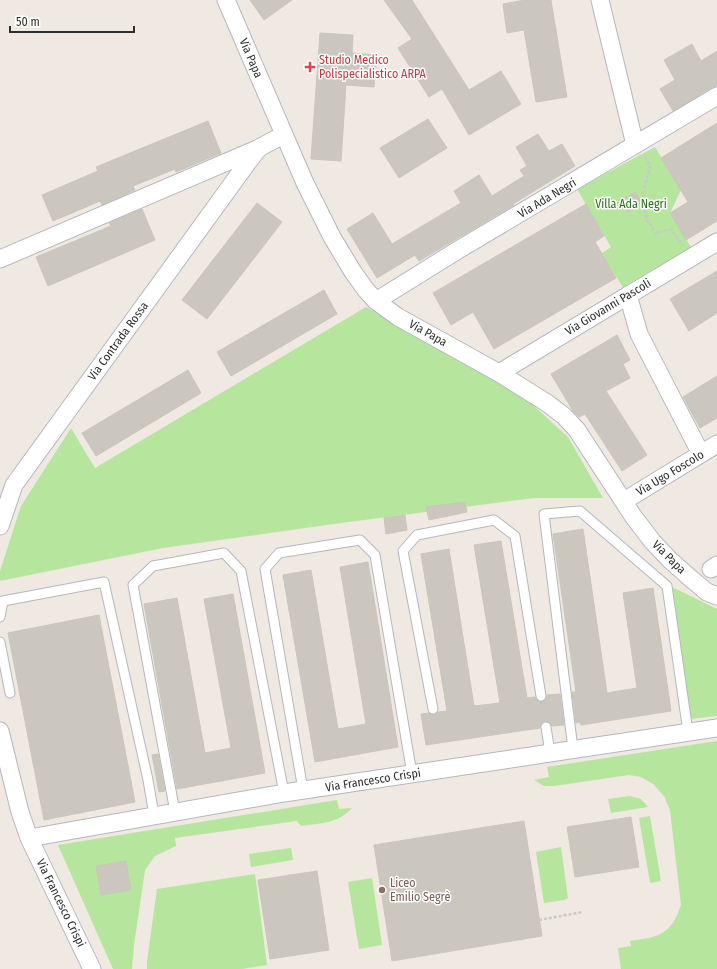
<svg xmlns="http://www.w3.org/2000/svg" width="717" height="969" viewBox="0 0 717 969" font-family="'Fira Sans Condensed',sans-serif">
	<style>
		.green { fill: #b6e59e }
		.building { fill: #cbc7bf; stroke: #cbc5ba }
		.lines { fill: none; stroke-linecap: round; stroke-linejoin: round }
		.lane-casing { stroke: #b4b7c1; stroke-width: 11 }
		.street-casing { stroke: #b4b7c1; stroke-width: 19 }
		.path { stroke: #c9c9c9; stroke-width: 2.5; stroke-dasharray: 3 2; stroke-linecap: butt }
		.lane { stroke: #fff; stroke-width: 9 }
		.street { stroke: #fff; stroke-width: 17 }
		.health-dot { fill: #e0444e; stroke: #fff; stroke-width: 1.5 }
		.education-dot { fill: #8d6e63; stroke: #fff; stroke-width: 1.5 }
		.labels { text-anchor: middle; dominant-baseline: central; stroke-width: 3; stroke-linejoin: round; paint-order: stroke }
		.street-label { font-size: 12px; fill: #2e2e2e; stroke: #fff }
		.health-label { font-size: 12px; fill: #be3a42; stroke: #fff; text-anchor: start }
		.park-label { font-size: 12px; fill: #2c6e1b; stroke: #fff }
		.education-label { font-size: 12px; fill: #785e54; stroke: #fff; text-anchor: start }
	</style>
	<rect width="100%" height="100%" fill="#efe9e1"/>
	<path class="green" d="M655 147 681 190 670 213 691 247 623 287 601 254 611 247 577 189Z
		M366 307 401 328 523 396 568 437 603 498H534L341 523 163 548 0 581V571L21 506 71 428 95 468Z
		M672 587 717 609V716L689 719Z
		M717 741V969H621L618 948 631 946 630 941C659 937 671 935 681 905L670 810 664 796 653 784 641 777 629 775 554 786H544L534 780 549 777 547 767Z
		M630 796 641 799 648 807 611 813 608 799Z
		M337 800 339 809 352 808C337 824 321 823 301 826L297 821 175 838 176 846 155 856 145 870 134 945 132 969H113L58 845Z
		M650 816 661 881 650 883 639 818Z
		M561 847 568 898 564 900 544 903 536 852Z
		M291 848 293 860 251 867 249 854Z
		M255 874 267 965 242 969H147V961L157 889Z
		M372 878 382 945 359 949 348 882Z"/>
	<path class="building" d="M250 0H292L264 20Z
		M384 0H412L469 90 501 71 521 104 469 135 442 89 429 97 398 48 412 39Z
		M525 0H551L567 97 536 102 524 30 507 33 503 4Z
		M320 33 353 35 352 53 377 55 374 87 346 85 341 161 311 159Z
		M692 44 701 61 717 51V86L712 87 673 111 660 89 675 80 664 60Z
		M428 119 447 148 399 178 380 148Z
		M208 121 221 153 176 172 175 169 133 186 135 190 102 205 100 201 53 221 42 195 98 171 96 167Z
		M717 123V221L686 240 670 213 688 202 661 158Z
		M538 134 549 151 562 144 575 166 513 204 514 205 419 261 415 255 377 278 347 229 373 213 392 244 461 203 454 191 479 175 492 196 524 176 520 170 527 166 516 147Z
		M635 192 642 203 628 212 621 201Z
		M257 203 282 222 207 319 182 300Z
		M586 204 604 236 595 242 616 278 494 349 473 312 451 325 433 293Z
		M142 209 155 240 48 286 36 257 111 226 109 223Z
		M717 271V313L689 331 670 299Z
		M324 290 337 314 231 376 217 352Z
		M617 335 630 360 623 364 630 378 606 391 647 455 622 471 585 414 579 417 573 411 551 374Z
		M188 370 201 393 96 456 82 433Z
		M717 376V418L700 428 683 397Z
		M465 502 467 512 429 520 426 507Z
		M405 515 407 530 386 534 384 518Z
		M583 529 607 693 637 688 623 593 653 588 671 711 581 725 580 722 576 723 572 692H576L553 534Z
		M501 541 527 698 535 697 537 700 542 702 545 700 547 695 560 694 564 725 552 726 550 723 545 721 542 723 540 728 426 745 421 714 429 713 434 715 438 712 447 711 421 554 449 549 474 706 500 703 474 545Z
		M368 562 398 747 315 762 283 575 311 570 338 729 366 724 340 567Z
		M233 594 265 773 177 789 144 604 177 598 205 753 231 748 204 599Z
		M99 615 135 802 44 820 8 633Z
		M158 754 165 791 159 792 152 755Z
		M631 817 639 867 575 877 567 827Z
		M524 821 542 936 392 961 374 845Z
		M126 861 131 890 101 895 96 866Z
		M317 871 329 950 270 959 258 880Z"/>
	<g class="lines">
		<g class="lane-casing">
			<path id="lane" d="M0 617 3 601 104 582 148 780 154 815
				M0 642 10 693
				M433 709 403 551 417 535 494 520 515 536 541 696
				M546 727 550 753
				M573 749 544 514 580 511 667 586 688 732
				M303 790 265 569 279 553 360 540 375 555 412 774
				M175 812 133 585 153 566 224 553 241 571 284 793"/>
		</g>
		<g class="street-casing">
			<path id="street" d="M226 0 305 183 332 237 353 272 366 290 376 301 398 317 499 373 547 403 564 416 577 430 633 516 652 541 670 560 689 577 707 592 717 596
				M600 0 635 145
				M0 259 257 149
				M628 295 639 334 701 454
				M376 301 458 250 717 96
				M499 373 717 242
				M624 501 717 444
				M0 526 14 485 248 162 259 148 283 135
				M711 569 717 565
				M0 731 20 812 29 838 92 969
				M29 838 284 793 717 728"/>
		</g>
		<path class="path" d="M645 157 650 167 644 188 646 218 656 233 670 229 683 245
			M539 920 583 912"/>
		<use href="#lane" class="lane"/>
		<use href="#street" class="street"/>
	</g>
	<path class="health-dot" d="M308 61h4v4h4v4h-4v4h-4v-4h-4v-4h4z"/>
	<circle class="education-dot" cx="382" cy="890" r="4"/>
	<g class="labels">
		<g class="street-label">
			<text transform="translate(251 58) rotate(67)">Via Papa</text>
			<text transform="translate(547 198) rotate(-31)">Via Ada Negri</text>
			<text transform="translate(608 307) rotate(-31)">Via Giovanni Pascoli</text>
			<text transform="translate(428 333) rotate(29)">Via Papa</text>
			<text transform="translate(118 341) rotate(-54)">Via Contrada Rossa</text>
			<text transform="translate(670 473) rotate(-31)">Via Ugo Foscolo</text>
			<text transform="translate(669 557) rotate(45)">Via Papa</text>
			<text transform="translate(373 780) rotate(-9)">Via Francesco Crispi</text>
			<text transform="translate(61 903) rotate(64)">Via Francesco Crispi</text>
		</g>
		<g class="health-label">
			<text x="319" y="60">Studio Medico<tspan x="319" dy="14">Polispecialistico ARPA</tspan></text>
		</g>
		<g class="park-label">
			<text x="631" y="204">Villa Ada Negri</text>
		</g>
		<g class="education-label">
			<text x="390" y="883">Liceo<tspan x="390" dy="14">Emilio Segrè</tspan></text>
		</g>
	</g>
	<path d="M10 26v6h124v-6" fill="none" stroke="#2e2e2e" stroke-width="2"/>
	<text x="16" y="26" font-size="12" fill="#2e2e2e" stroke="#ffffff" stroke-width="3" paint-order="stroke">50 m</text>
</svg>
